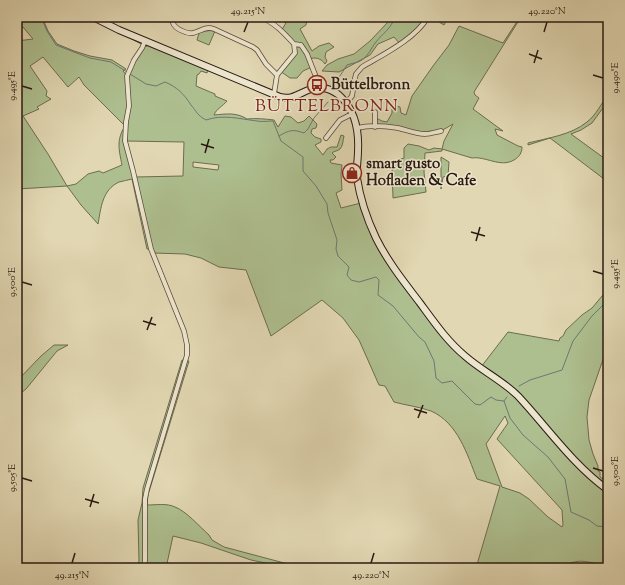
<svg xmlns="http://www.w3.org/2000/svg" width="625" height="585" viewBox="0 0 625 585" font-family="'Sorts Mill Goudy',serif">
	<style>
		.green { fill: #aebf8f; stroke: #6c6c50; fill-rule: evenodd }
		.lines { fill: none; stroke-linecap: round; stroke-linejoin: round }
		.stream { stroke: #6c7874; stroke-width: 1 }
		.street-casing { stroke: #58493a; stroke-width: 5.5 }
		.secondary-casing { stroke: #2a1a12; stroke-width: 8 }
		.street { stroke: #ece5cd; stroke-width: 4 }
		.secondary { stroke: #ece5cd; stroke-width: 6 }
		.ticks { fill: none; stroke: #2a1a12; stroke-width: 1.5 }
		.labels { text-anchor: middle; dominant-baseline: central; stroke-width: 3; stroke-linejoin: round; paint-order: stroke }
		.poi-label { font-size: 15px; font-weight: bold; fill: #2a1a12; stroke: #ece5cd; text-anchor: start }
		.quarter-label { font-size: 17px; letter-spacing: 1px; fill: #7a1f14; stroke: #ece5cd }
		.neatline { fill: none; stroke: #2a1a12; stroke-width: 1.5 }
		.ticks-label { font-size: 10px; text-anchor: middle; fill: #2a1a12 }
	</style>
	<rect width="100%" height="100%" fill="#e1d7b2"/>
	<filter id="stains"><feTurbulence type="fractalNoise" baseFrequency=".005" numOctaves="4"/><feColorMatrix values="0 0 0 0 .2 0 0 0 0 .09 0 0 0 0 .02 0 0 0 .5 -.17"/></filter>
	<radialGradient id="worn" r=".72"><stop offset=".6" stop-color="#630" stop-opacity="0"/><stop offset="1" stop-color="#630" stop-opacity=".3"/></radialGradient>
	<path class="green" d="M17 17H42L48 31 57 44 74 51 90 56 112 60 126 69 123 71 127 76 143 45 90 17 149 43 144 47 150 45 209 69 207 73 201 71 199 74 197 75 196 86 215 94V96L227 101C223 106 216 109 214 115 226 114 236 112 247 119 256 118 265 119 274 120L278 127 285 116 291 117 298 123 304 121 309 116 317 124 316 128 312 129 311 133 315 137 321 139V142L315 145 323 155 327 149 331 147H337L341 135 344 136C343 140 343 146 340 149 338 151 334 151 332 153L336 157 333 160H330L331 163 342 165 341 174 342 190 336 193 341 208 361 203 376 238 445 337 481 367 508 332 559 341 560 338 563 336 566 330 582 315 592 308 608 289V345L589 400 587 417 589 440 593 454 598 466V471L600 472V477L608 483V565C601 565 595 563 588 562 579 560 572 562 563 566 559 567 557 567 553 568H476L500 486 477 479C467 454 458 423 431 411 420 407 405 405 394 402L385 386 379 385 359 340 343 318 322 300 271 336 246 270 219 267 201 258 185 254 153 253 151 249H147L132 179C128 180 123 181 119 182 102 190 101 208 98 224L81 205 67 186 17 189V41L33 39 23 27 17 31ZM43 57 68 87 79 77 84 85 125 126C116 140 119 150 122 165L103 173 99 171 88 174 76 184 67 186 48 154 23 116 39 109 37 107 51 99 46 96 47 91 30 66ZM125 141 184 142 183 176 135 177ZM193 162 219 165 218 170 193 167ZM505 416 508 423 497 439 562 510 563 525 562 527 548 517 529 499 520 493 502 487 486 444Z
		M275 17H310L307 19 306 25 300 29 312 51 319 46 329 43 334 47 326 52 325 57 327 61 325 64C321 58 315 57 309 59L312 67 303 71 297 78H290L280 71 295 53 294 44 281 31 286 23Z
		M389 17H428L426 20 400 44 394 37 378 44 370 55 339 72 322 71 327 65 338 59 354 54 370 41 388 22Z
		M431 17H448L444 25Z
		M520 17H521L474 92 475 95 479 98 473 109 503 131 495 129 497 135 518 146 522 147C522 153 519 157 514 160 500 168 486 156 472 158L442 149V151L425 153 424 172 426 192 393 198 392 169 395 168 398 160 404 158V148L408 144 419 146 429 150 434 148 442 149 444 141 453 124 441 131 427 134 399 128 375 127 376 118 382 121 387 122 392 113V105L400 107 401 113 406 115 412 96 433 66 449 45 459 26 503 43Z
		M206 30H210L215 31 209 45 197 40 199 33Z
		M608 94V101L592 123 581 130 571 134 608 161V182L550 138 528 145V143C548 138 571 135 587 122 596 115 602 103 608 94Z
		M441 157 449 162 448 176 443 177 441 189Z
		M54 345H68L57 351 26 389 17 396V381L41 356Z
		M182 360 189 361 148 495 147 505C156 505 167 503 175 507 186 511 200 527 209 535L212 540 224 547 303 568H290L251 560 201 543 173 536 166 568H137L139 561 138 520 142 503 143 488Z"/>
	<g class="lines">
		<path class="stream" d="M41 17 47 31 56 45 74 52 90 58 111 62 127 72
			M130 74 146 84 156 86 165 82C177 87 184 94 191 105 197 112 197 115 206 120 223 114 240 119 257 121 262 122 268 121 273 121L281 141 303 157V171L316 186 327 204 328 213 337 240 336 249 338 256 349 267 347 275 351 280 359 282 376 277 379 280 378 295 393 306 419 337 425 342 434 361 436 378 442 383 452 381 475 404 480 405 491 397 496 400 504 401 510 418 523 435 548 457 565 479 571 512 589 520 597 526 608 527
			M336 82 347 65C352 63 358 63 362 60 369 55 371 48 376 42 383 33 391 29 395 17
			M279 136C289 130 293 129 304 133L308 129 314 118 328 102
			M519 386 530 380 562 370 573 341 592 316 608 300
			M504 401 507 397"/>
		<g class="street-casing">
			<path id="street" d="M174 17C173 20 173 20 173 23 175 29 187 34 193 33 201 31 206 26 214 29L253 47 257 50 266 64 277 75
				M260 17C274 22 284 33 294 44L295 53 277 75 274 94
				M294 44 301 45 307 54 318 82 316 87
				M346 103 352 96 355 78 356 74 362 67C384 54 415 39 428 17
				M375 127V112
				M357 128C370 125 385 126 398 128 407 130 415 134 425 134 430 134 436 132 441 131
				M326 138 340 120 352 114
				M144 568 145 560V499L147 489 187 355V345L184 331 151 249 133 171 125 141 126 122 129 106 127 76 134 60 142 48 145 41"/>
		</g>
		<g class="secondary-casing">
			<path id="secondary" d="M93 17 119 30 280 97C294 100 299 93 311 89 321 85 334 90 341 97 355 111 359 132 358 151 358 160 356 169 357 178 360 198 367 219 376 238 388 262 404 282 420 303 434 322 447 341 465 356 482 371 502 380 518 396 547 427 573 465 608 490"/>
		</g>
		<use href="#street" class="street"/>
		<use href="#secondary" class="secondary"/>
	</g>
	<path class="ticks" d="M244 32 248 22M544 32 547 22M529 54 542 59M534 63 538 50M593 75 603 78M22 86 32 89M201 144 214 148M205 153 209 139M471 232 485 236M476 241 480 227M593 271 603 274M22 282 32 285M143 321 156 325M147 330 152 317M414 409 427 413M418 418 423 405M593 468 603 471M22 478 32 481M85 499 99 503M90 507 94 494M72 563 75 553M371 563 374 553"/>
	<defs>
		<g id="bus-ring" transform="scale(1)"><circle r="9.5" fill="#ece5cd" stroke="#8f2418" stroke-width="1.5"/><path d="M-5-6H5V4H4V6H2V4H-2V6H-4V4H-5ZM-3.5-4V0h7V-4ZM-3.5 1.2v1.5H-2V1.2ZM2 1.2v1.5H3.5V1.2Z" fill="#8f2418"/></g>
		<g id="shop-ring" transform="scale(1)"><circle r="9.5" fill="#ece5cd" stroke="#8f2418" stroke-width="1.5"/><path d="M-5-2.5h2.3a2.7 3.5 0 0 1 5.4 0H5L5.5 6h-11ZM-1.5-2.5h3a1.5 2.3 0 0 0-3 0Z" fill="#8f2418"/></g>
	</defs>
	<g fill-rule="evenodd">
		<use href="#bus-ring" x="317" y="85"/>
		<use href="#shop-ring" x="352" y="173"/>
	</g>
	<g class="labels">
		<g class="poi-label">
			<text x="331" y="85">Büttelbronn</text>
			<text x="366" y="164">smart gusto<tspan x="366" dy="17">Hofladen &amp; Cafe</tspan></text>
		</g>
		<g class="quarter-label">
			<text x="327" y="107">BÜTTELBRONN</text>
		</g>
	</g>
	<rect width="625" height="585" fill="none" stroke="#e1d7b2" stroke-width="44"/>
	<rect x="22" y="22" width="581" height="541" class="neatline"/>
	<g class="ticks-label">
		<text x="248" y="14">49.215°N</text>
		<text x="547" y="14">49.220°N</text>
		<text transform="translate(614 78) rotate(-90)" y="4">9.490°E</text>
		<text transform="translate(11 86) rotate(-90)" y="4">9.495°E</text>
		<text transform="translate(614 274) rotate(-90)" y="4">9.495°E</text>
		<text transform="translate(11 282) rotate(-90)" y="4">9.500°E</text>
		<text transform="translate(614 471) rotate(-90)" y="4">9.500°E</text>
		<text transform="translate(11 478) rotate(-90)" y="4">9.505°E</text>
		<text x="72" y="578">49.215°N</text>
		<text x="371" y="578">49.220°N</text>
	</g>
	<rect width="100%" height="100%" filter="url(#stains)"/>
	<rect width="100%" height="100%" fill="url(#worn)"/>
</svg>
